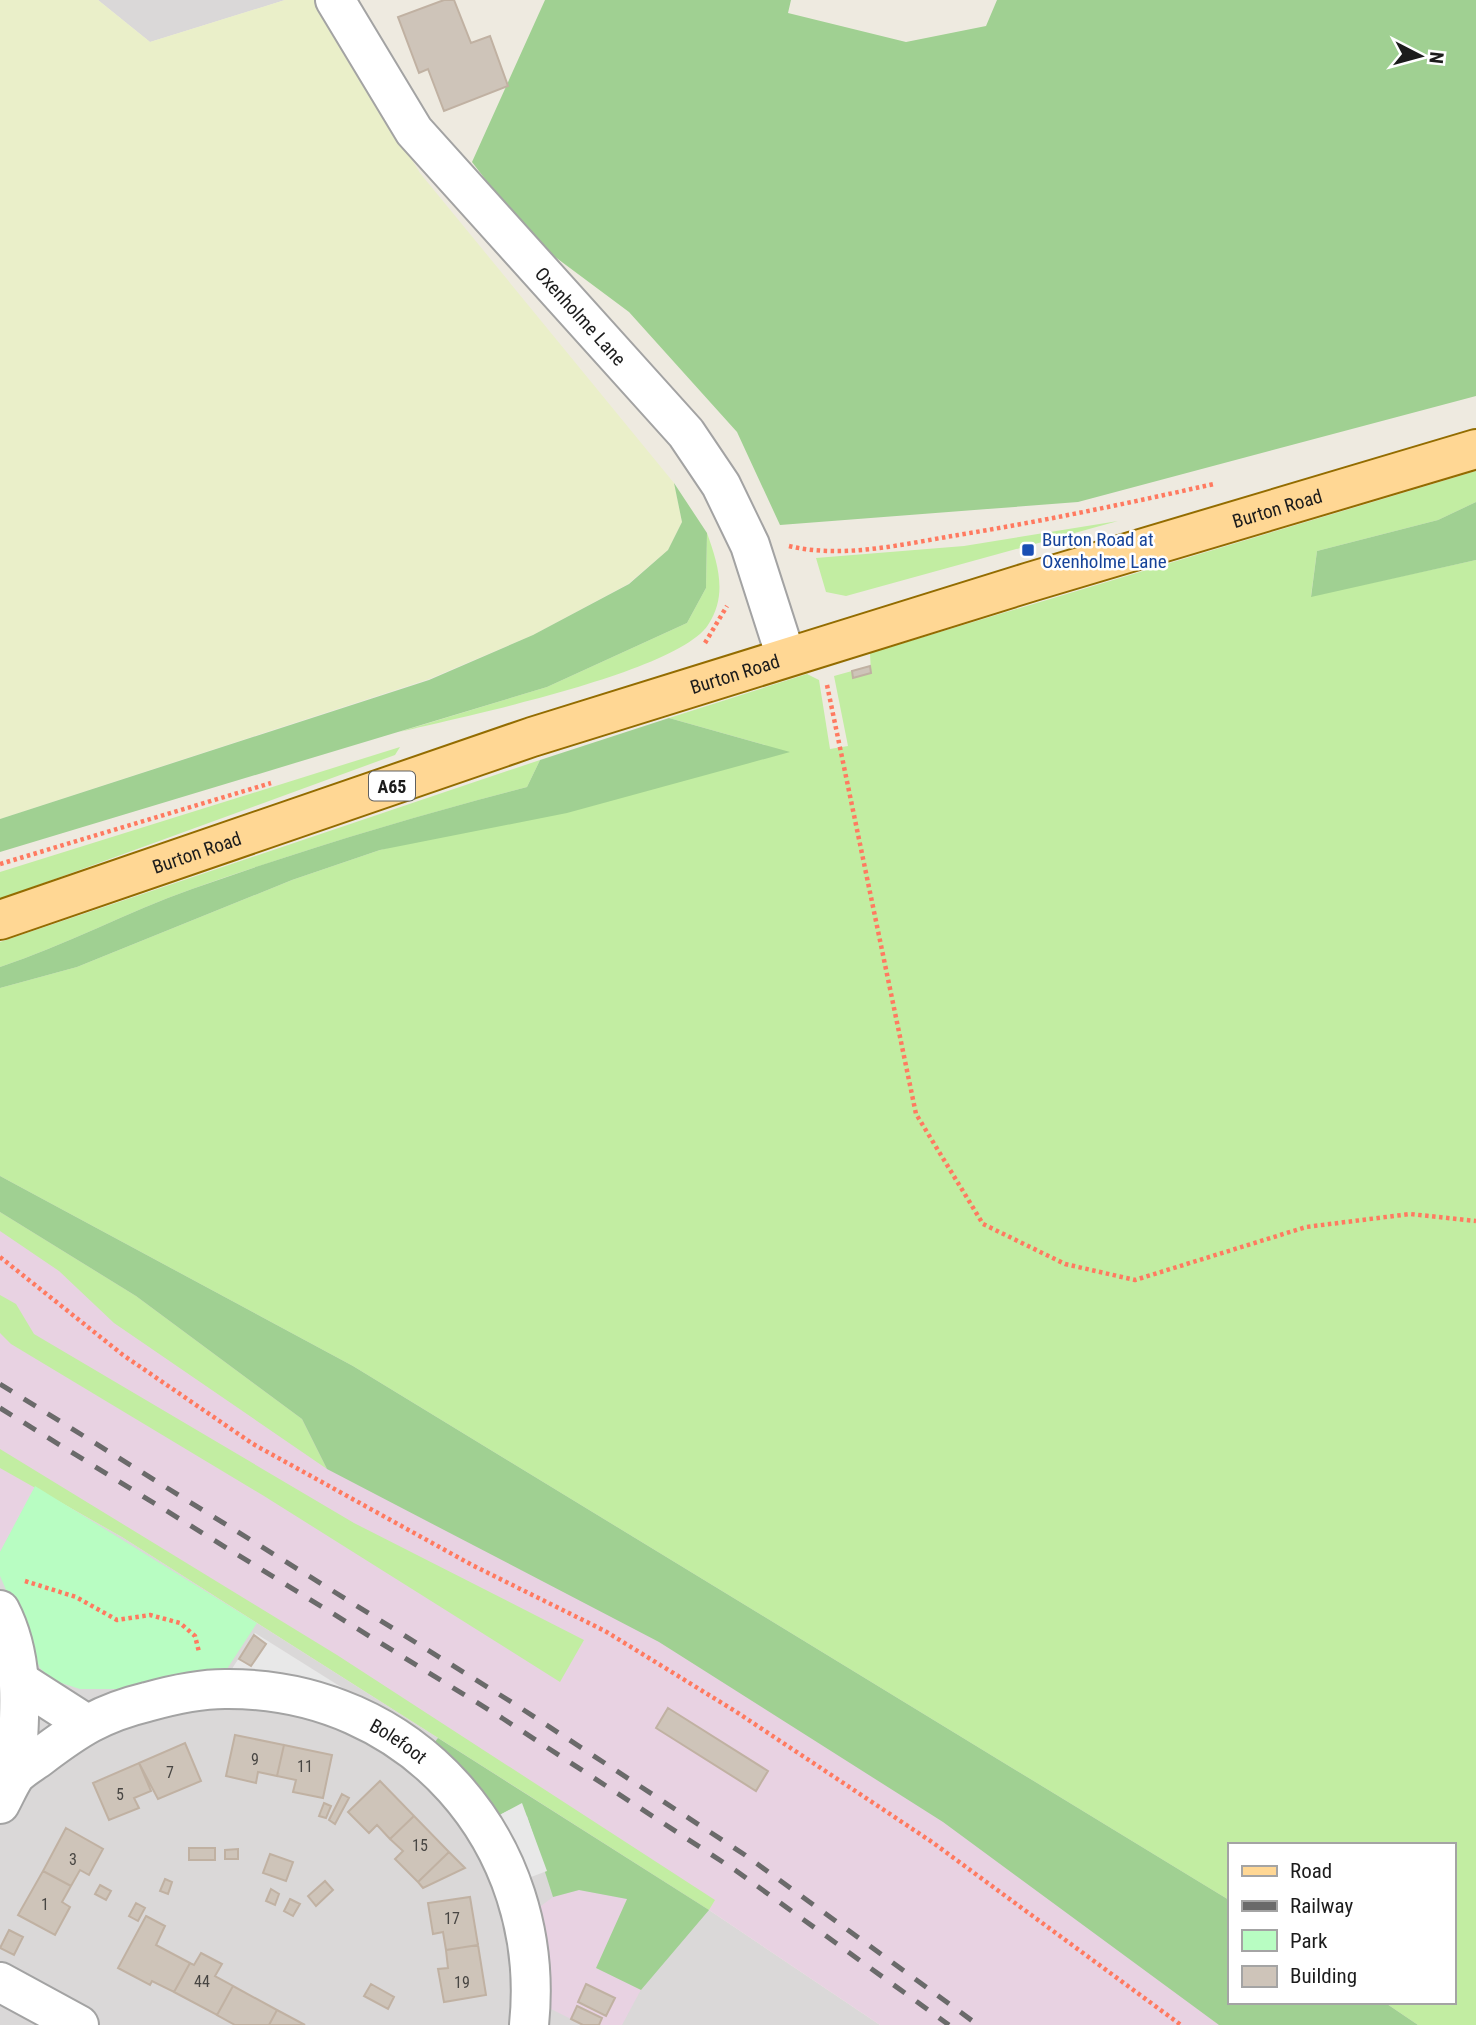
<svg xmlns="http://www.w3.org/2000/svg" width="1476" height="2025" viewBox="0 0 1476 2025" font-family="'Roboto Condensed',sans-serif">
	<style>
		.residential { fill: #dad8d8 }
		.industrial { fill: #e8d2e2 }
		.farmland { fill: #eaefc9 }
		.grass { fill: #c2eda2 }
		.forest { fill: #a0d092 }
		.park { fill: #b8fdc2 }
		.parking { fill: #e8e8e8 }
		.building { fill: #cec4b9; stroke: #c0b1a2; stroke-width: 2 }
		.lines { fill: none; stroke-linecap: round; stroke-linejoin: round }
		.minor-casing { stroke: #a3a3a3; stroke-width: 42 }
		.major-casing { stroke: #936c00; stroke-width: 42 }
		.path { stroke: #ff7a60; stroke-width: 4.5; stroke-dasharray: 3.5 3.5; stroke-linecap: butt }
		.minor { stroke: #fff; stroke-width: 38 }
		.major { stroke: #ffd794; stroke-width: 38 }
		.rail { stroke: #6a6a6a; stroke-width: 5; stroke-dasharray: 14 14; stroke-linecap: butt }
		.transit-dot { fill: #1a4fb4; stroke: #fff; stroke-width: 2.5 }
		.labels { text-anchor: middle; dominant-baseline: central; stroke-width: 5; stroke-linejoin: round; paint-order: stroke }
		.number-label { font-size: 16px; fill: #484643 }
		.shield { fill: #fff; stroke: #606060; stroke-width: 2 }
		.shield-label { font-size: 18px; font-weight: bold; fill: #1c1c1c }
		.street-label { font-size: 19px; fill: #1c1c1c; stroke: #fff }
		.transit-label { font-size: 19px; fill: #164399; stroke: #fff; text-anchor: start }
	</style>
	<rect width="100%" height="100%" fill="#eeeae0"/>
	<path class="residential" d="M98 0H285L150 42Z
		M0 1468 122 1537 257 1623 709 1910 880 2025H0Z"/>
	<path class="industrial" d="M0 1176 1229 1900V2002H1384L1418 2025H880L709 1910 122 1537 35 1487 0 1552Z
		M579 1890 627 1899 674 1928 622 2025H583L541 2004 534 1911 553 1897Z"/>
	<path class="farmland" d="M0 0H98L150 42 285 0H314L420 173 674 483 682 522 668 550 628 584 533 635 429 679 0 819Z"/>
	<path class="grass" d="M1476 471V502L1438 520 1317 551 1311 596 1476 560V2025H1418L1384 2002H1453V1845H1229V1900L353 1366 0 1176V988L77 967 292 880 380 850 765 745 669 718 807 674 819 680 830 749 848 746 834 676 852 671 854 678 871 673 870 653Z
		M1118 521 846 596 826 592 816 558 964 546Z
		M707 533C718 564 728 595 708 625 676 673 461 717 399 732L547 687 687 623 706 588Z
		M400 747 395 755 0 899V872Z
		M540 760 527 787C415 816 302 850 192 889 127 912 66 945 0 967V942Z
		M0 1212 136 1296 302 1419 327 1469 114 1323 59 1271 0 1231Z
		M0 1295 16 1304 34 1334 354 1523 584 1640 560 1682 264 1496 11 1344 0 1333Z
		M0 1449 337 1655 715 1900 709 1910 122 1537 0 1468Z"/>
	<path class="forest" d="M545 0H791L788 13 906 42 986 26 997 0H1476V396L1078 502 780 525 737 432 629 312 531 239 472 162Z
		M674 483 707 533 706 588 687 623 547 687 0 852V819L429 680 533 635 629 584 668 550 682 522Z
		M1476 502V560L1311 597 1317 551 1438 520Z
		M669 718 790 752 567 813 380 850 292 880 77 967 0 988V967C66 945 127 912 192 889 302 850 414 816 527 787L540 760Z
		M0 1176 353 1366 1229 1900V2002H1384L1418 2025H1219L943 1822 659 1642 327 1469 302 1419 136 1296 0 1212Z
		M438 1738 709 1910 641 1990 596 1968 627 1899 579 1890 553 1897 527 1816 509 1810 494 1818 430 1748Z"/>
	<path class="park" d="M35 1486 257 1623 223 1675 122 1689H80L52 1680 40 1668 0 1576V1552Z"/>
	<path class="parking" d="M255 1633 357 1697 228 1675Z
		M522 1803 547 1871 523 1880 494 1818Z"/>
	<path class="building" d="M444 0H454L471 43 490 36 508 86 444 111 428 69 419 73 398 17Z
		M870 666 871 673 853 678 852 671Z
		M254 1635 266 1644 251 1666 239 1659Z
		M668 1708 768 1771 756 1791 656 1728Z
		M235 1735 284 1745 277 1776 258 1772 256 1783 226 1776Z
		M185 1743 201 1781 158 1799 139 1763Z
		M284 1745 332 1755 323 1798 293 1792 296 1780 277 1776Z
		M139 1763 151 1791 134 1798 139 1808 109 1820 93 1783Z
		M380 1781 414 1816 390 1839 377 1825 369 1833 348 1812Z
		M342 1794 349 1798 335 1824 329 1820Z
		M324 1803 331 1806 326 1818 319 1816Z
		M414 1816 449 1852 418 1882 395 1859 403 1851 390 1839Z
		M66 1828 103 1849 89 1875 80 1870 71 1886 43 1871Z
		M189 1848H215V1860H189Z
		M238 1849V1859H225V1850Z
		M449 1852 465 1868 423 1888 418 1882Z
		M270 1854 293 1862 286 1881 263 1873Z
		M43 1871 71 1886 62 1902 70 1907 55 1935 18 1915Z
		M165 1879 172 1882 168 1894 160 1891Z
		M325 1881 333 1890 316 1906 308 1896Z
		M100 1885 111 1891 106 1900 95 1894Z
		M271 1889 279 1894 275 1905 266 1901Z
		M470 1897 478 1945 446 1950 443 1932 433 1934 428 1903Z
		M290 1899 300 1904 293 1916 284 1911Z
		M136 1903 145 1908 138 1921 129 1916Z
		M146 1916 165 1926 156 1945 190 1963 174 1992 152 1981 150 1985 118 1968Z
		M9 1930 23 1937 14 1955 0 1948Z
		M478 1945 486 1995 444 2002 438 1969 448 1968 446 1950Z
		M201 1953 222 1964 215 1976 233 1986 217 2015 174 1992 190 1963 194 1965Z
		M371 1984 394 1997 388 2009 364 1996Z
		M586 1984 615 1998 606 2016 578 2002Z
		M233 1986 277 2010 269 2025H235L217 2015Z
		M577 2006 602 2018 599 2025H583L571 2019Z
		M277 2010 305 2025H269Z"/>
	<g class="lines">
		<g class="minor-casing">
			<g id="minor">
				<path id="s1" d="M335 0 414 131 686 433 721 485 750 545 786 657"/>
				<path d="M0 1610C27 1662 19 1718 16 1774"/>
				<path d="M21 1682 85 1723"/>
				<path id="s2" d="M0 1804C5 1795 9 1785 15 1776 21 1769 32 1763 40 1757 77 1729 101 1713 147 1702 172 1695 199 1689 225 1689 411 1687 548 1842 529 2025"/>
				<path d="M0 1982 79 2025"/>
			</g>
		</g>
		<g class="major-casing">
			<g id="major">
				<path id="s3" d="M0 920 532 737 1030 582 1476 449"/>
			</g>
		</g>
		<path class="path" d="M789 546C843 559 904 544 958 535 1044 521 1129 503 1214 484
			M705 643 727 606
			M827 685 916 1114 983 1224 1065 1264 1135 1280 1306 1227 1410 1214 1476 1221
			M0 864 271 783
			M0 1257 123 1355 253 1444 472 1565 605 1631 735 1711 932 1842 1181 2025
			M25 1581 76 1597 117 1620 150 1615 180 1623 195 1636 199 1652"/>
		<use href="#minor" class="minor"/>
		<use href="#major" class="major"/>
		<path class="rail" d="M0 1384 513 1703 745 1855 978 2025
			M0 1408 502 1718 735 1870 949 2025"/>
	</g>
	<rect class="transit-dot" x="1021" y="543" width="14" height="14" rx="3.5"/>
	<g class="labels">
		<g class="number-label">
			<text x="255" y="1759">9</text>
			<text x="305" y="1766">11</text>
			<text x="170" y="1772">7</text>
			<text x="120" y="1794">5</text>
			<text x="420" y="1845">15</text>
			<text x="73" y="1859">3</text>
			<text x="45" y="1904">1</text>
			<text x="452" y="1918">17</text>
			<text x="202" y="1981">44</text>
			<text x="462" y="1982">19</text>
		</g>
		<rect class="shield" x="369" y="771.5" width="46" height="29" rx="5"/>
		<g class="shield-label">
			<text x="392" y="786">A65</text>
		</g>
		<g class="street-label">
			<text stroke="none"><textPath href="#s1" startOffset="402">Oxenholme Lane</textPath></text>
			<text stroke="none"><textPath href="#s3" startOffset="1342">Burton Road</textPath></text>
			<text stroke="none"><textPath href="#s3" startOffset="775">Burton Road</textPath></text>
			<text stroke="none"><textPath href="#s3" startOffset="208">Burton Road</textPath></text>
			<text stroke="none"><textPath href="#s2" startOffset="448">Bolefoot</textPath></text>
		</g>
		<g class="transit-label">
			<text x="1042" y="539">Burton Road at<tspan x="1042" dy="22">Oxenholme Lane</tspan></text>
		</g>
	</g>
	<rect x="1228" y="1843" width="228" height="161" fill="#ffffff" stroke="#a4a4a4" stroke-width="2"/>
	<rect x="1242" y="1866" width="35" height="10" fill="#ffd794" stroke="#a4a4a4" stroke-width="2"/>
	<text x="1290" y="1878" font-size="21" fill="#1c1c1c">Road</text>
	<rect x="1242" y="1901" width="35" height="10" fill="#6a6a6a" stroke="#a4a4a4" stroke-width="2"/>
	<text x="1290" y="1913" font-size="21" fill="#1c1c1c">Railway</text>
	<rect x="1242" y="1930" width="35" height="21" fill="#b8fdc2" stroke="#a4a4a4" stroke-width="2"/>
	<text x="1290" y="1948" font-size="21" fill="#1c1c1c">Park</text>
	<rect x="1242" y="1966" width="35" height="21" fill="#cec4b9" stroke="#a4a4a4" stroke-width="2"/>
	<text x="1290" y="1983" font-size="21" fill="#1c1c1c">Building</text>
	<g transform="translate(1420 56) rotate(96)" stroke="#ffffff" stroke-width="5" paint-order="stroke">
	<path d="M0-5L12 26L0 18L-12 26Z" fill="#1c1c1c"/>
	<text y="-10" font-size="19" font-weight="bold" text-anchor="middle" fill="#1c1c1c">N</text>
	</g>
</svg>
